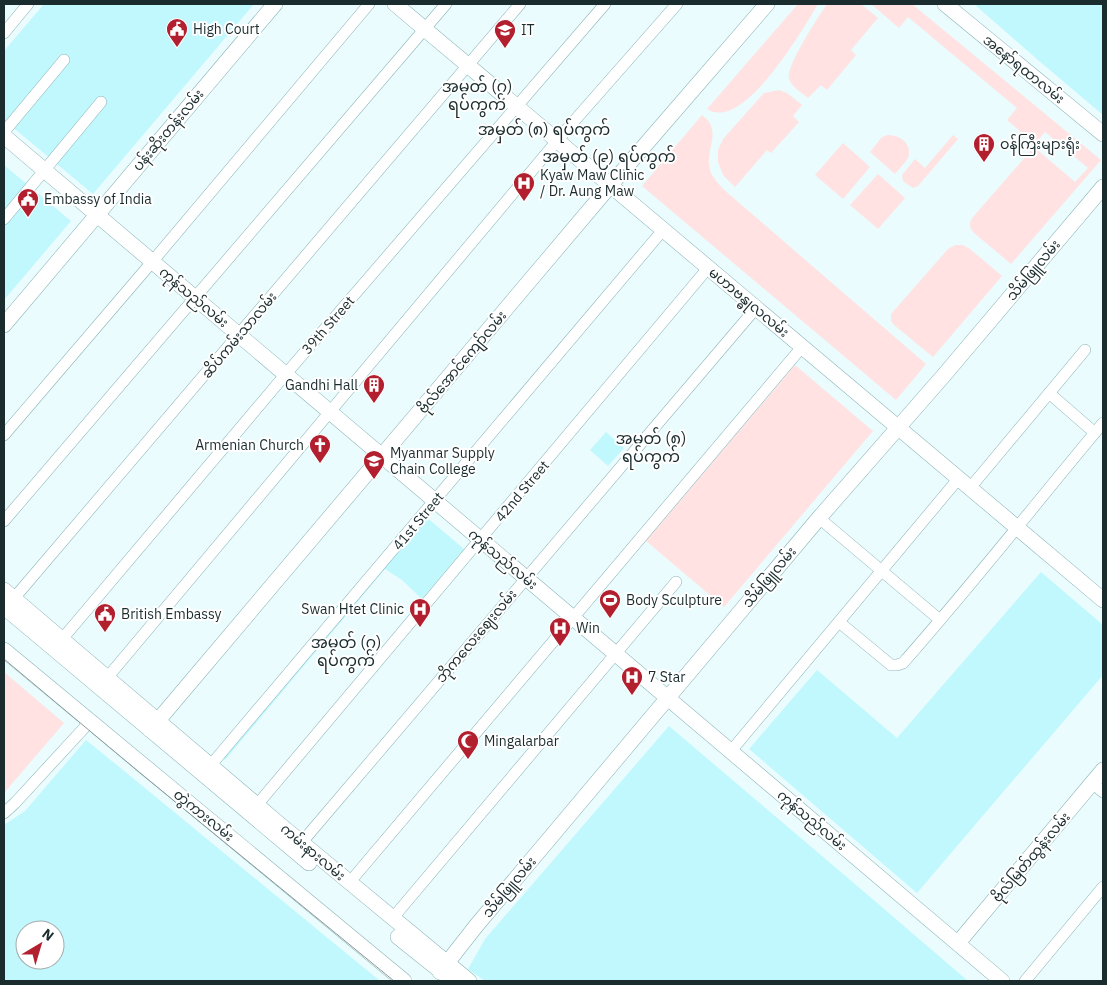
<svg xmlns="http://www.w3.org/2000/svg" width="1107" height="985" viewBox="0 0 1107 985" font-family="'IBM Plex Sans','Noto Sans Myanmar',sans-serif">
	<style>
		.built { fill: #c0f8fe; fill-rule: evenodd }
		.green { fill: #ffe2e1 }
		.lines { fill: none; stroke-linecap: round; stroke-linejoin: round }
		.minor-casing { stroke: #87b2b6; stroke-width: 12 }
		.major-casing { stroke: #87b2b6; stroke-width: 16 }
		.minor { stroke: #fff; stroke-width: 11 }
		.major { stroke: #fff; stroke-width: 15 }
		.tram { stroke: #899a9c; stroke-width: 1 }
		.labels { text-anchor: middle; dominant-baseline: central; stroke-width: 4; stroke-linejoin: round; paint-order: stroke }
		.poi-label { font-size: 14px; fill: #1b2c2e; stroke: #fff; text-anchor: start }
		.street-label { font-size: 14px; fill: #1b2c2e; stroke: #fff }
		.quarter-label { font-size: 16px; fill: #1b2c2e; stroke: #fff }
	</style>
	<rect width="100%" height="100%" fill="#eafcfd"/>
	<path class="built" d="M44 4H254L93 194 4 120V51Z
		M974 4H1103V115L1038 60Z
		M4 165 71 221 4 300Z
		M606 432 624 448 608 466 590 450Z
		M419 511 464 549 422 599 402 580 385 569 225 760 215 752Z
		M1041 572 1103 625V675L917 893 749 749 817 670 897 738Z
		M669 726 869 896 968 981H485L468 969 485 939Z
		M86 740 134 779 380 981H4V825L25 811ZM25 930H55V960H25Z"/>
	<path class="green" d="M798 4H818C803 29 743 133 707 109Z
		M827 4H861L878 18 851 50 856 55 827 90 821 85 808 98C802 93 792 87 789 79 785 67 819 16 827 4Z
		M871 4H912L1101 160 1011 264 973 232C969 226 969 223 973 217L1034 147 1075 182 1088 168 1045 132 1035 144 1007 120 1017 108 908 17 899 28Z
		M779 90 787 93 802 105 793 116 799 122 771 153 767 150 735 187 723 175 718 162V150L723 139 764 93Z
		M702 115C725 133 702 150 711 173 714 179 719 184 723 189L926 364 896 400 642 186Z
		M888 135C900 135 913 144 908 158 905 163 899 169 895 174L870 152 882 137Z
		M953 135 958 139 918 186 913 188 903 181 902 175 915 159 925 168Z
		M843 143 870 167 843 199 815 175Z
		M878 174 905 198 878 229 850 205Z
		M955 245H963L970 249 1002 276 933 357 894 325 891 321V314L948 249Z
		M795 365 873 431 724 607 646 541Z
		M4 672 64 723 4 793Z"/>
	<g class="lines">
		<g class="minor-casing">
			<path id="minor" d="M4 33 28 4
				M4 132 64 60
				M4 219 101 102
				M1049 393 1095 433
				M4 435 152 262 369 4
				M970 488 1085 350
				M819 518 940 620
				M4 521 446 4
				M10 603 520 4
				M839 622 891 665H897L903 663C972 585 1036 503 1103 423
				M58 644 285 375 605 4
				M107 678 561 136 677 4
				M731 751 959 478
				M210 766 663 230
				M1092 783 1103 792
				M257 805 708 268
				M4 813 15 803 85 727 87 718
				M297 848 756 308
				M349 883 802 347
				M392 919 676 582
				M1025 981 1103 887"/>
		</g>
		<g class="major-casing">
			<path id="major" d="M395 4 1103 600
				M945 4 1103 134
				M4 136 1002 981
				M4 325 275 4
				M4 590 278 823 469 981
				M4 607 309 863
				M4 650 404 981
				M150 730 614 181 767 4
				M398 937 453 981
				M958 943 1103 770
				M440 972 476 926 819 518 945 374 1103 187"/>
		</g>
		<use href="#minor" class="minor"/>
		<use href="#major" class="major"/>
		<path class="tram" d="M4 659 140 773 394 981"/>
	</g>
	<defs>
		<g id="civic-pin" transform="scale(1.125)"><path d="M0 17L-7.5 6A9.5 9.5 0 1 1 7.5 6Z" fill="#b2202f" stroke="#fff"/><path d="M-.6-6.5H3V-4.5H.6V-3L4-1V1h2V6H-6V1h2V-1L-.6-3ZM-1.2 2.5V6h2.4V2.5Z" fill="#fff"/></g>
		<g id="university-pin" transform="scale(1.125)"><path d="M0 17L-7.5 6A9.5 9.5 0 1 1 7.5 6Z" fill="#b2202f" stroke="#fff"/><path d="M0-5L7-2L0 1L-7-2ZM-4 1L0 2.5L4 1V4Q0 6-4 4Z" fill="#fff"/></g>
		<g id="building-pin" transform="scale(1.125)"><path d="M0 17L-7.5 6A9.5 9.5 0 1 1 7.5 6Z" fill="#b2202f" stroke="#fff"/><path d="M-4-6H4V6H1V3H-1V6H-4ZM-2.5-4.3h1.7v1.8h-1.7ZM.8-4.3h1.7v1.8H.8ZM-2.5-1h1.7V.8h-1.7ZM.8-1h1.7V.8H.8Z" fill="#fff"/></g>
		<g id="hospital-pin" transform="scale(1.125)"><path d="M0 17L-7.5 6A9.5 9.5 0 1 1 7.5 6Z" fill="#b2202f" stroke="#fff"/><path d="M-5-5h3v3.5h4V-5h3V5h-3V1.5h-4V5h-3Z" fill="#fff"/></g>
		<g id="church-pin" transform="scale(1.125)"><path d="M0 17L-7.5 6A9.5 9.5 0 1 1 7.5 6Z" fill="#b2202f" stroke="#fff"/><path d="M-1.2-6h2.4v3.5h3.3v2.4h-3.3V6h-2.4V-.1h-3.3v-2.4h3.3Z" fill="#fff"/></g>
		<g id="stadium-pin" transform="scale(1.125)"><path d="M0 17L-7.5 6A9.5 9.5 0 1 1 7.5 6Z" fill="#b2202f" stroke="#fff"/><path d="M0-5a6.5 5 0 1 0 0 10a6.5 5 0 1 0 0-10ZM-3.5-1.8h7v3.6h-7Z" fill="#fff"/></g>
		<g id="mosque-pin" transform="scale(1.125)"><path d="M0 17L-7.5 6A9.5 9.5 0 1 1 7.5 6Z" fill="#b2202f" stroke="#fff"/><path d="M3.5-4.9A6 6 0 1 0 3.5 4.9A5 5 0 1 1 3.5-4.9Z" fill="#fff"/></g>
	</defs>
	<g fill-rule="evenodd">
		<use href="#civic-pin" x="177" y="29"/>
		<use href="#university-pin" x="505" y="30"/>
		<use href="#building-pin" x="984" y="144"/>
		<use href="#hospital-pin" x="524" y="183"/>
		<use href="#civic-pin" x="28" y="199"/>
		<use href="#building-pin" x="374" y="385"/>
		<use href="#church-pin" x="320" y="445"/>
		<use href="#university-pin" x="374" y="461"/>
		<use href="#stadium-pin" x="610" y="600"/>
		<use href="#hospital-pin" x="420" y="609"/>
		<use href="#civic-pin" x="105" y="614"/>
		<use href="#hospital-pin" x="560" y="628"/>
		<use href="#hospital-pin" x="632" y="677"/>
		<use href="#mosque-pin" x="468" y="741"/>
	</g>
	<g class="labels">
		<g class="poi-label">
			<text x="193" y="29">High Court</text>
			<text x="521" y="30">IT</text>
			<text x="1000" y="144">ဝန်ကြီးများရုံး</text>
			<text x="540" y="175">Kyaw Maw Clinic<tspan x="540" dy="16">/ Dr. Aung Maw</tspan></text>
			<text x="44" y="199">Embassy of India</text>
			<text x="358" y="385" text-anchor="end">Gandhi Hall</text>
			<text x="304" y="445" text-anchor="end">Armenian Church</text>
			<text x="390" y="453">Myanmar Supply<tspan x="390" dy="16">Chain College</tspan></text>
			<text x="626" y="600">Body Sculpture</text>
			<text x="404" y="609" text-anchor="end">Swan Htet Clinic</text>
			<text x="121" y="614">British Embassy</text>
			<text x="576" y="628">Win</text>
			<text x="648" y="677">7 Star</text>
			<text x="484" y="741">Mingalarbar</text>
		</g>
		<g class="street-label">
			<text transform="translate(1024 69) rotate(39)">အနော်ရထာလမ်း</text>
			<text transform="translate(168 130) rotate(-50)">ပန်းဆိုးတန်းလမ်း</text>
			<text transform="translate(1033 270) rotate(-50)">သိမ်ဖြူလမ်း</text>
			<text transform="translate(194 297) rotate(40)">ကုန်သည်လမ်း</text>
			<text transform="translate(749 302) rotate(40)">မဟာဗန္ဓုလလမ်း</text>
			<text transform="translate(328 325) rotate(-49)">39th Street</text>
			<text transform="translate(239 335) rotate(-50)">ဆိပ်ကမ်းသာလမ်း</text>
			<text transform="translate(462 362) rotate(-50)">ဗိုလ်အောင်ကျော်လမ်း</text>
			<text transform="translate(522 491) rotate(-50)">42nd Street</text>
			<text transform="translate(418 521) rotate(-50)">41st Street</text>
			<text transform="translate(503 559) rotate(40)">ကုန်သည်လမ်း</text>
			<text transform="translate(769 577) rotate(-50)">သိမ်ဖြူလမ်း</text>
			<text transform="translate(476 636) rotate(-50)">ဘိုကလေးဈေးလမ်း</text>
			<text transform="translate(204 815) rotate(39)">တွဲကားလမ်း</text>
			<text transform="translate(812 820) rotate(40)">ကုန်သည်လမ်း</text>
			<text transform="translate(313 852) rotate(40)">ကမ်းနားလမ်း</text>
			<text transform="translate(1031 857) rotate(-50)">ဗိုလ်မြတ်ထွန်းလမ်း</text>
			<text transform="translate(509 887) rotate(-50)">သိမ်ဖြူလမ်း</text>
		</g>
		<g class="quarter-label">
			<text x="477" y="86">အမှတ် (၇)<tspan x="477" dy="18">ရပ်ကွက်</tspan></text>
			<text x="544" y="129">အမှတ် (၈) ရပ်ကွက်</text>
			<text x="609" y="156">အမှတ် (၉) ရပ်ကွက်</text>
			<text x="651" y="438">အမှတ် (၈)<tspan x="651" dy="18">ရပ်ကွက်</tspan></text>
			<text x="346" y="642">အမှတ် (၇)<tspan x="346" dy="18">ရပ်ကွက်</tspan></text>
		</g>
	</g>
	<rect width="1107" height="985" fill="none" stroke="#1b2c2e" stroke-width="10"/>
	<g transform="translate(40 945) rotate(38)"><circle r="24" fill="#ffffff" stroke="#a4abab"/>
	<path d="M0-4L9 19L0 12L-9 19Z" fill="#b2202f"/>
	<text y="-8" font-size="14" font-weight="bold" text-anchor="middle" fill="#1b2c2e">N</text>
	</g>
</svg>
